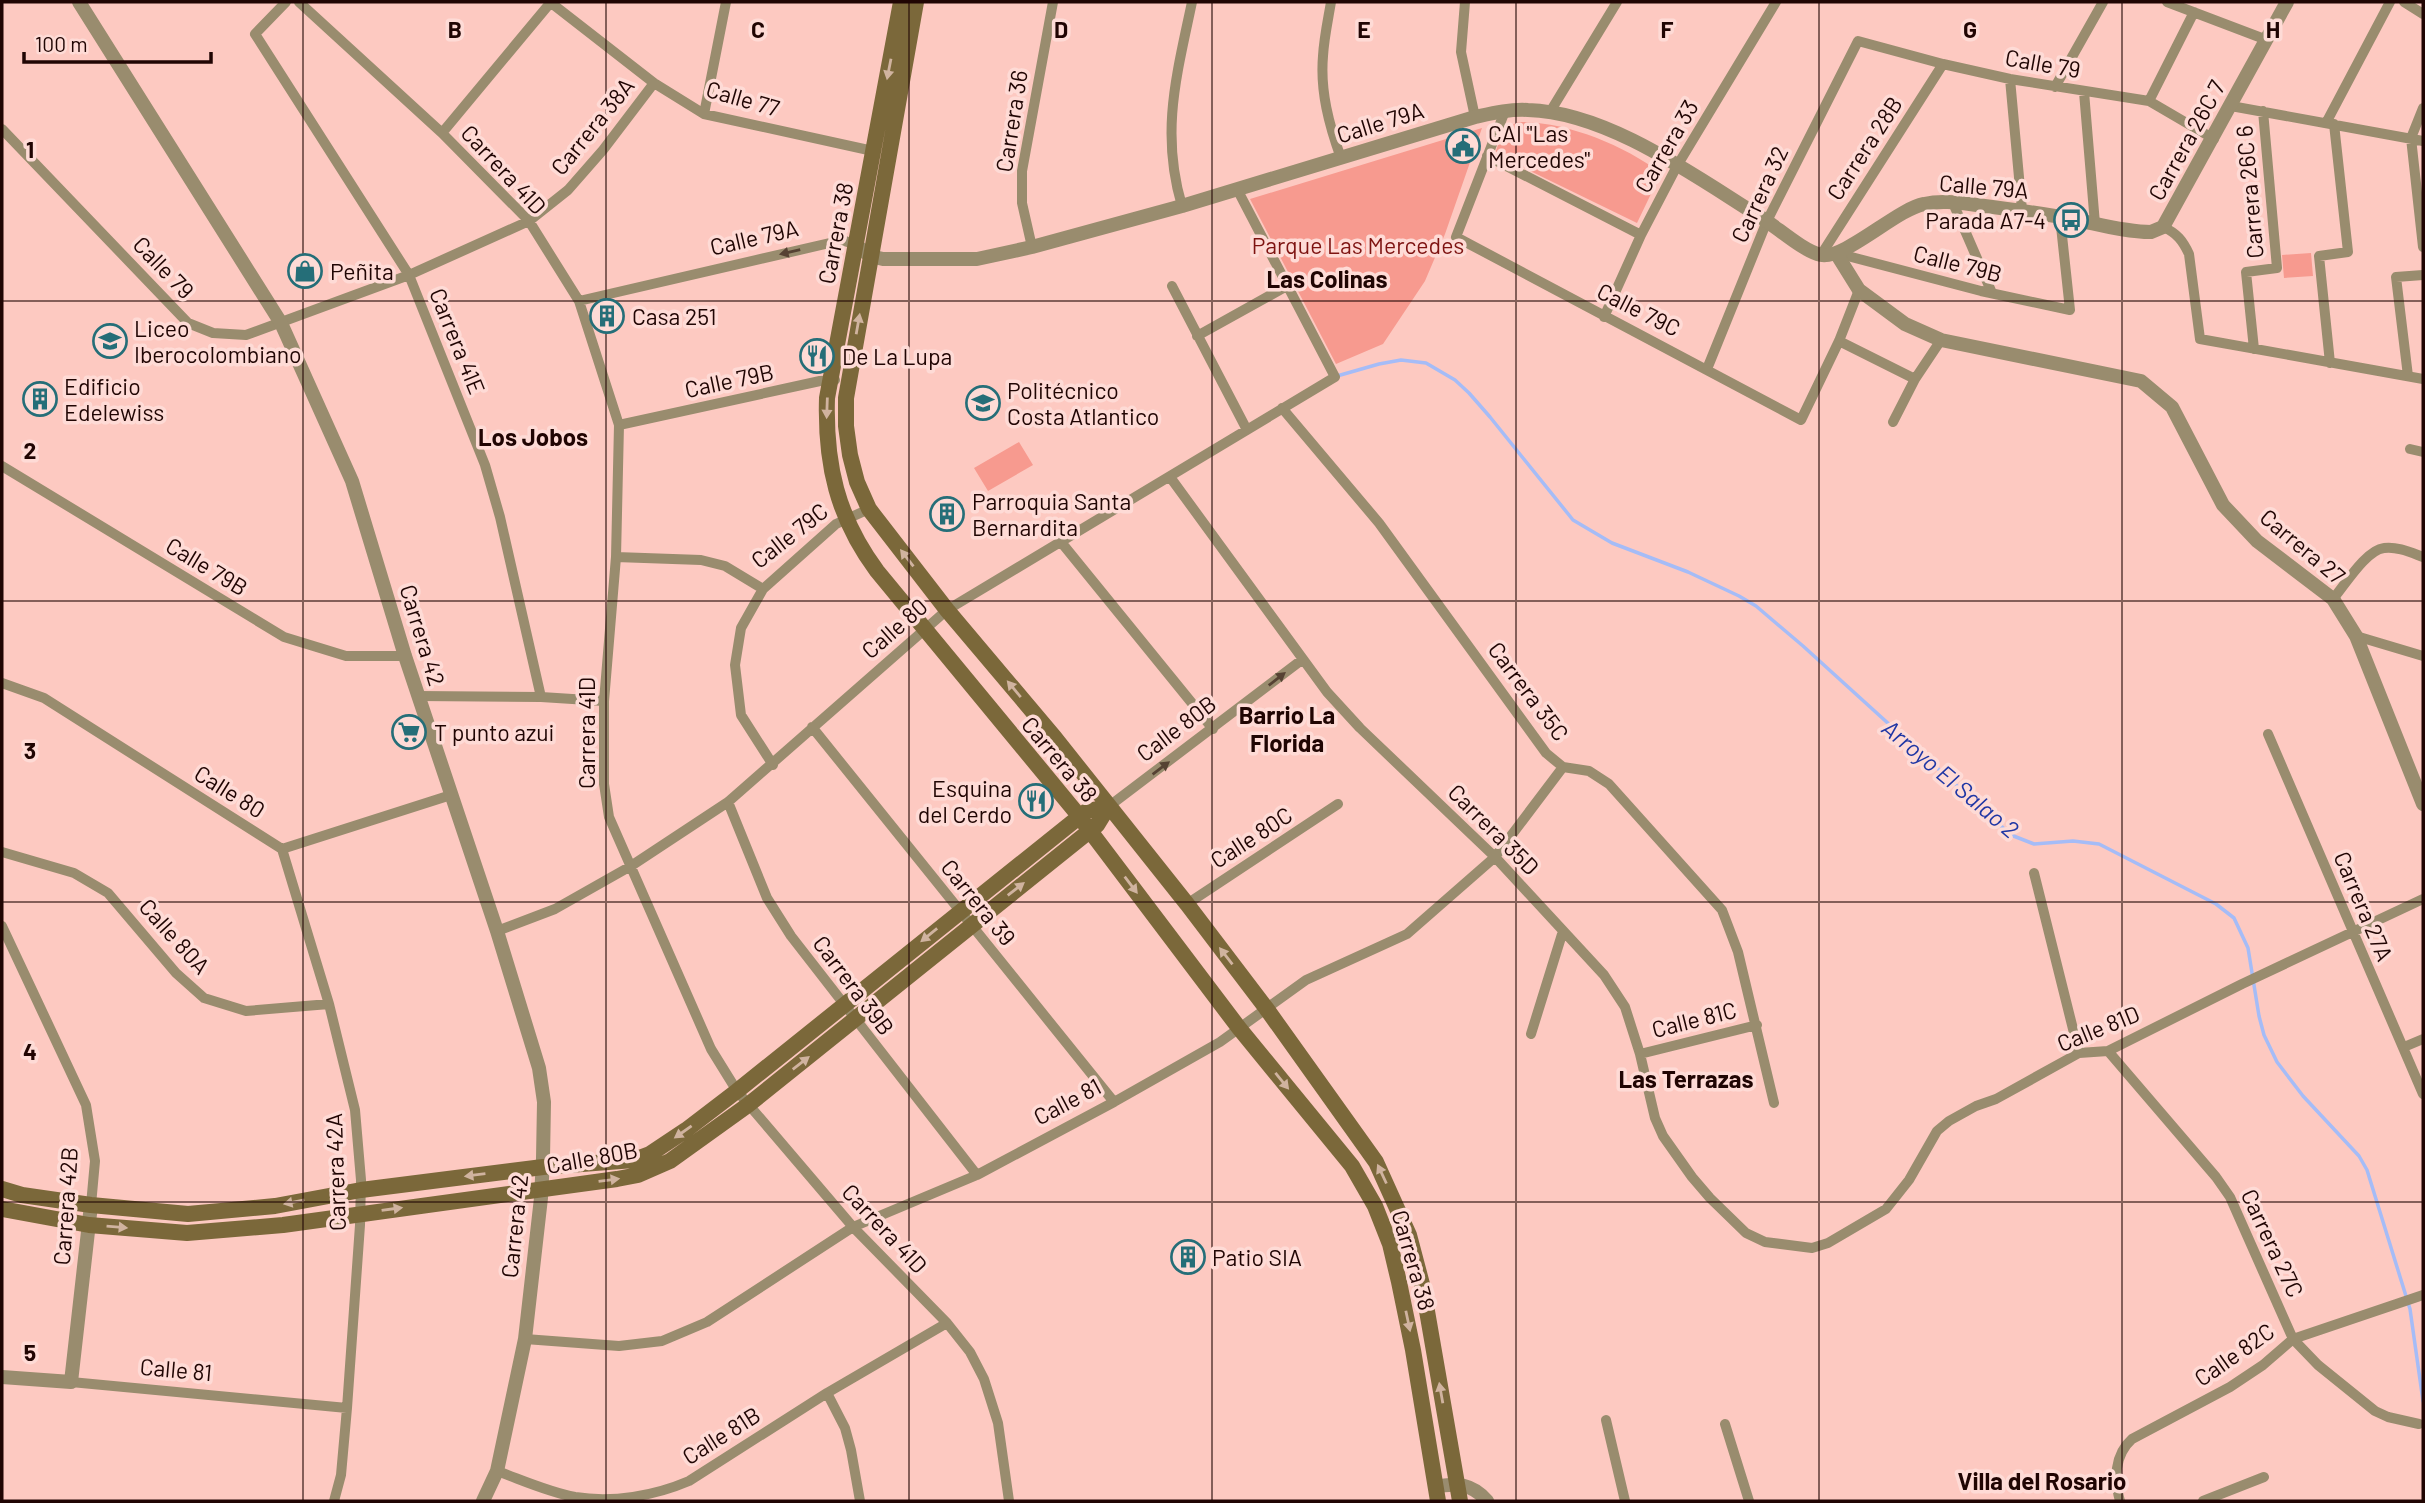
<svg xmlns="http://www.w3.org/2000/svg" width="2425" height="1503" viewBox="0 0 2425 1503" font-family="Barlow,sans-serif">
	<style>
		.green { fill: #f79a8f }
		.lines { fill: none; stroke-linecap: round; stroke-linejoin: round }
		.stream { stroke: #a5bcf7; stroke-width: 3.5 }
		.minor { stroke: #998c6e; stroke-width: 10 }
		.tertiary { stroke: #998c6e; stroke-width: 14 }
		.secondary { stroke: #7b683a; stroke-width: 16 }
		.oneway { fill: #d0b39f }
		.oneway2 { fill: #564233 }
		.grid { fill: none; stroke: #200503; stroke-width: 2; stroke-opacity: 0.55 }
		.labels { text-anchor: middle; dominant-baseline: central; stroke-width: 7; stroke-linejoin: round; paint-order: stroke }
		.street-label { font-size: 23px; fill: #200503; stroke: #fedbd6 }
		.poi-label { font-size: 23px; fill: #200503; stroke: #fedbd6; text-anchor: start }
		.park-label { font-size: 23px; fill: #7e1311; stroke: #fedbd6 }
		.neighbourhood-label { font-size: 24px; font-weight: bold; fill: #200503; stroke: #fedbd6 }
		.water-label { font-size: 24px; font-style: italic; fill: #2037a5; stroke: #fedbd6 }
		.grid-label { font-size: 23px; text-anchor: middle; font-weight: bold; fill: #200503; stroke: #fedbd6; stroke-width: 7; stroke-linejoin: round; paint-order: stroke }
	</style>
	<rect width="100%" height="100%" fill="#fdc9c1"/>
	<path class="green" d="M1517 122C1564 121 1622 144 1661 173L1637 223 1495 154 1502 132Z
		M1482 128 1445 234 1425 281 1383 344 1336 364 1250 199Z
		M2311 253 2313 276 2284 278 2282 255Z
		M1019 442 1033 465 988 491 974 468Z"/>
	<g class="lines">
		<path class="stream" d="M1337 376 1379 364 1401 360 1426 363 1455 380 1469 393 1490 417 1573 520 1612 543 1688 572 1739 596 1756 606 1803 646 2011 835 2034 844 2073 841 2099 844 2216 904 2234 918 2248 948 2259 1016 2264 1035 2277 1062 2303 1096 2359 1156 2367 1170 2410 1309 2423 1401"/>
		<path class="minor" d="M286 2 255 34 409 275 485 465 500 517 541 697
			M299 2 442 133 529 221 579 301 619 425 616 557 604 701V784L609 817 711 1049 737 1091 853 1227 947 1323 970 1352 984 1379 998 1423 1009 1501
			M550 2 654 83 704 114 873 151
			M1331 2C1328 20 1324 38 1323 56 1320 91 1329 125 1341 158
			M1465 2 1461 52 1475 117
			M2167 2 2267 40
			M2404 2 2423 14
			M2010 79 2022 210
			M2055 87 2103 2
			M2084 92 2095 224
			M2149 101 2194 12
			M2231 106 2423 141
			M2423 108 2411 138 2423 247
			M1505 111 1456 237 1801 420 1839 341 1859 290
			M1550 112 1617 2
			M704 114 726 2
			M2326 123 2390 2
			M2 129 188 323 213 333 246 335 409 275 529 221 568 190 603 150 654 83
			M442 133 551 2
			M1487 156 1641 235
			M1953 203 1992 293
			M1182 206C1160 132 1177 74 1192 2
			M2163 227C2177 233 2183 241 2189 254L2200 339 2423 379
			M1032 247 1022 203V171L1053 2
			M1836 253 1981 291 2070 310 2060 217
			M1821 255 1943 64
			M1172 286 1247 430
			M579 301 834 242 845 241 856 245
			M1604 317 1641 235 1677 166 1776 2
			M1197 336 1287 286
			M1839 341 1915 379
			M2254 349 2246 272 2277 268 2263 111
			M2330 363 2319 256 2348 252 2334 124
			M1707 369 1767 221 1858 41 1943 64 2010 79 2149 101 2214 139
			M2408 376 2396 277 2423 275
			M1282 408 1379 523 1546 753 1563 767 1589 771 1609 784 1722 910 1738 952 1774 1103
			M1893 422 1915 379 1941 340
			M619 425 820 381 835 380
			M2410 449 2423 452
			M2 466 284 637 346 656H405
			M1170 477 1327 692 1360 728 1495 857 1604 975 1625 1007 1640 1054 1655 1118 1663 1136 1692 1177 1710 1198 1746 1233 1765 1242 1812 1248 1828 1243 1886 1209 1909 1180 1937 1131 1949 1121 1976 1106 1996 1099 2079 1053 2108 1051 2242 984 2423 899
			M1061 542 1213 729
			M616 557 701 560 725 566 763 589
			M2333 599C2345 585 2366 550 2384 548 2397 546 2412 553 2423 557
			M2356 636 2423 656
			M2 683 44 698 282 849
			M418 696 541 697 604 701
			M812 727 1114 1102
			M2268 734 2423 1094
			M773 765 741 715 735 665 741 628 763 589 836 524 869 509
			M728 802 767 898 791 936 977 1175
			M1108 807 1303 659
			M282 849 329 1004 355 1110 361 1180 360 1225 347 1408 341 1475 334 1501
			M282 849 451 795
			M2 852 74 873 108 893 176 973 204 998 246 1011 329 1004
			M2034 873 2079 1053
			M1187 904 1338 804
			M2 926 86 1105 95 1161 91 1205
			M497 931 555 909 631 866 728 802 947 610 1335 377 1237 189
			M1531 1034 1563 931
			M2404 1047 2423 1039
			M2108 1051 2216 1177 2230 1197 2293 1339 2318 1365 2375 1411 2388 1417 2419 1424
			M1640 1054 1757 1025
			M525 1339 619 1346 662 1341 707 1322 853 1227 977 1175 1114 1102 1220 1042 1306 980 1407 934 1495 857 1563 767
			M71 1382 347 1408
			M827 1393 845 1428 851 1450 860 1501
			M1606 1420 1625 1501
			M1725 1424 1749 1501
			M497 1471C522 1480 548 1492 575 1497 613 1503 654 1496 689 1481L827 1393 947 1323
			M2120 1501C2114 1480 2114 1455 2132 1439L2230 1387 2263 1365 2293 1339 2423 1295
			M2203 1501 2264 1477"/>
		<path class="tertiary" d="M79 2 281 323 352 481 405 656 497 931 539 1068 544 1102 543 1158 541 1198 525 1339 497 1471 483 1501
			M856 245 870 256 883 259H977L1032 247 1182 206 1475 117C1493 113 1509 109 1528 110 1608 112 1696 177 1762 218 1778 228 1803 251 1821 255 1844 260 1897 209 1924 204 1942 200 1960 203 1977 205 2009 209 2040 213 2072 219 2098 224 2125 232 2151 232L2163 227 2287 2
			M1836 253 1859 290 1905 324 1941 340 2141 381 2172 407 2223 505 2257 541 2333 599 2356 636 2423 804
			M2 1377 71 1382 91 1205
			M1435 1487C1456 1482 1473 1484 1487 1501"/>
		<path class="secondary" d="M901 2 827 398C825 464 837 517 877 571L1075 811 1239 1028 1352 1166 1375 1206 1390 1244 1399 1282 1413 1350 1438 1501
			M916 2 846 398V426L850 455 857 482 869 509 947 610 1055 738 1187 904 1266 1008 1376 1162 1409 1235 1423 1288 1460 1501
			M2 1189 22 1195 91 1205 188 1214 275 1206 361 1190 543 1167 634 1160 650 1154 686 1130 737 1091 1079 817 1087 811 1108 807
			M2 1209 89 1225 187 1233 283 1225 617 1179 638 1175 670 1161 748 1105 1097 825 1108 807"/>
	</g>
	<defs><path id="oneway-solid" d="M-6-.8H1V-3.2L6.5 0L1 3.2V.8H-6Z" transform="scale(1.75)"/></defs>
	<g class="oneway">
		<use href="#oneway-solid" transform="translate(889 69) rotate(101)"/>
		<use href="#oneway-solid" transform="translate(858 324) rotate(-80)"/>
		<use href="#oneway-solid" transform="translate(827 408) rotate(92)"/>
		<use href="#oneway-solid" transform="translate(907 558) rotate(-128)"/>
		<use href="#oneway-solid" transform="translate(1014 689) rotate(-130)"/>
		<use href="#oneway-solid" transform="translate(1131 885) rotate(53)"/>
		<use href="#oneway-solid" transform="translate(1016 889) rotate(-38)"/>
		<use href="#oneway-solid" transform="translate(929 935) rotate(141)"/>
		<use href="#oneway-solid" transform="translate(1226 956) rotate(-128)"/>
		<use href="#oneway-solid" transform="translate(801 1063) rotate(-38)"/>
		<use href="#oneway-solid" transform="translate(1282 1081) rotate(51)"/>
		<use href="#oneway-solid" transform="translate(683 1132) rotate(145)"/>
		<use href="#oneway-solid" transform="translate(1382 1174) rotate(-115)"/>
		<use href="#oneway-solid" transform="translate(475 1175) rotate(173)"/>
		<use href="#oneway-solid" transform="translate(609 1180) rotate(-7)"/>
		<use href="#oneway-solid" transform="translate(294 1202) rotate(169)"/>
		<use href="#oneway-solid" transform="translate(392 1209) rotate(-8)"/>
		<use href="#oneway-solid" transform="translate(117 1227) rotate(5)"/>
		<use href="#oneway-solid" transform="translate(1408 1321) rotate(78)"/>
		<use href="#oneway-solid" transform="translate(1441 1393) rotate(-100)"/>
	</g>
	<g class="oneway2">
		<use href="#oneway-solid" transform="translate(790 252) rotate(167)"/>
		<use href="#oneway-solid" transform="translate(1277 679) rotate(-38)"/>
		<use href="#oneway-solid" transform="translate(1161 768) rotate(-37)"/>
	</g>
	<path class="grid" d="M303 2V1501M606 2V1501M909 2V1501M1212 2V1501M1516 2V1501M1819 2V1501M2122 2V1501M2 301H2423M2 601H2423M2 902H2423M2 1202H2423"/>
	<defs>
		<g id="civic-ring" transform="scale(1.75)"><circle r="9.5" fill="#fedbd6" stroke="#256e78" stroke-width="1.5"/><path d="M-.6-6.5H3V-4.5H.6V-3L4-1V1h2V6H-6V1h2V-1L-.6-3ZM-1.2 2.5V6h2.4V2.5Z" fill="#256e78"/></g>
		<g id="bus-ring" transform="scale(1.75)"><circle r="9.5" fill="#fedbd6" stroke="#256e78" stroke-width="1.5"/><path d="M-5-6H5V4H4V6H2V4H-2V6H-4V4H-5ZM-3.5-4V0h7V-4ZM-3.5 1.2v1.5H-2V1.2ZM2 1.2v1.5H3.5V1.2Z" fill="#256e78"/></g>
		<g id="shop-ring" transform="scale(1.75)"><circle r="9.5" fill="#fedbd6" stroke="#256e78" stroke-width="1.5"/><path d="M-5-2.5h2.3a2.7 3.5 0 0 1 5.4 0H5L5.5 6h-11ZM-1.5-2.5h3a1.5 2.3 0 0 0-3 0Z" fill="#256e78"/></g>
		<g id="building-ring" transform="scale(1.75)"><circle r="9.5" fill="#fedbd6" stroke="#256e78" stroke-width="1.5"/><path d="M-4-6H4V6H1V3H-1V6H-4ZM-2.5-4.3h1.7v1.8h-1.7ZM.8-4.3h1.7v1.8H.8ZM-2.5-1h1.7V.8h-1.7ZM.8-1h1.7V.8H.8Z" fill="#256e78"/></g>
		<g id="school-ring" transform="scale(1.75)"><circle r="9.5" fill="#fedbd6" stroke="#256e78" stroke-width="1.5"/><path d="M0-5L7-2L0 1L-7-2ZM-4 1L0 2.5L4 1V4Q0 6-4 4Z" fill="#256e78"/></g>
		<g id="restaurant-ring" transform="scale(1.75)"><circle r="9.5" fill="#fedbd6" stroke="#256e78" stroke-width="1.5"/><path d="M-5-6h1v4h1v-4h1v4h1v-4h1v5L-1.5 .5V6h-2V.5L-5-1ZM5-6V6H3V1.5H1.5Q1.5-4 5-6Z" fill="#256e78"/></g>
		<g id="university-ring" transform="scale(1.75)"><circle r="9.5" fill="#fedbd6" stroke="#256e78" stroke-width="1.5"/><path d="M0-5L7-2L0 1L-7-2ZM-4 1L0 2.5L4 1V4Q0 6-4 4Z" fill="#256e78"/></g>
		<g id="supermarket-ring" transform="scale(1.75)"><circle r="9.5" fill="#fedbd6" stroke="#256e78" stroke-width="1.5"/><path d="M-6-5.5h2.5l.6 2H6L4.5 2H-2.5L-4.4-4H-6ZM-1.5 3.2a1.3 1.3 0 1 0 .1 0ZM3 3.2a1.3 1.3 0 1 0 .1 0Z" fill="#256e78"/></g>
	</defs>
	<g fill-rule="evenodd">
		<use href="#civic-ring" x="1463" y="146"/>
		<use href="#bus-ring" x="2071" y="220"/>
		<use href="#shop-ring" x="305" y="271"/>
		<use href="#building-ring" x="607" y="316"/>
		<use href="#school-ring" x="110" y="341"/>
		<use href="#restaurant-ring" x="817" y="356"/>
		<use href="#building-ring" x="40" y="399"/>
		<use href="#university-ring" x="983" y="403"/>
		<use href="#building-ring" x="947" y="514"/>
		<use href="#supermarket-ring" x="409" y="732"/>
		<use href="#restaurant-ring" x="1036" y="801"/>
		<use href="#building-ring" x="1188" y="1257"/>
	</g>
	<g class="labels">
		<g class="street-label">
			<text transform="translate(2043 63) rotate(10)">Calle 79</text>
			<text transform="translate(743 98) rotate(16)">Calle 77</text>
			<text transform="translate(1011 121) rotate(-81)">Carrera 36</text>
			<text transform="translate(1380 122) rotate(-17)">Calle 79A</text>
			<text transform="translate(592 126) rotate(-51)">Carrera 38A</text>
			<text transform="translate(2186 140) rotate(-61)">Carrera 26C 7</text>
			<text transform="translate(1666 146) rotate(-60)">Carrera 33</text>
			<text transform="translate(1864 148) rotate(-57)">Carrera 28B</text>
			<text transform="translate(504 169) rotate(47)">Carrera 41D</text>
			<text transform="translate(1984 186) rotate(5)">Calle 79A</text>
			<text transform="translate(2249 192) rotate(-95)">Carrera 26C 6</text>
			<text transform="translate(1759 194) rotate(-65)">Carrera 32</text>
			<text transform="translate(835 233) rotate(-79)">Carrera 38</text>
			<text transform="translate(754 237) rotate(-13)">Calle 79A</text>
			<text transform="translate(1958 263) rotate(14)">Calle 79B</text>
			<text transform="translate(164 267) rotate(46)">Calle 79</text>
			<text transform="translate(1639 309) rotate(27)">Calle 79C</text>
			<text transform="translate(458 341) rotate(68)">Carrera 41E</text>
			<text transform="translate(729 380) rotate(-12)">Calle 79B</text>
			<text transform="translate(789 535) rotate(-38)">Calle 79C</text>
			<text transform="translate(2303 546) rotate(40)">Carrera 27</text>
			<text transform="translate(207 566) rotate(31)">Calle 79B</text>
			<text transform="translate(894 628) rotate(-41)">Calle 80</text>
			<text transform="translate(423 635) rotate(73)">Carrera 42</text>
			<text transform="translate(1529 691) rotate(53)">Carrera 35C</text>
			<text transform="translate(1176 728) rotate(-37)">Calle 80B</text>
			<text transform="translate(586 733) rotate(-90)">Carrera 41D</text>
			<text transform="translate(1060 759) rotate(50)">Carrera 38</text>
			<text transform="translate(230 791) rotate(32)">Calle 80</text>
			<text transform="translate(1494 829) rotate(45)">Carrera 35D</text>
			<text transform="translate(1251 837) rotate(-33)">Calle 80C</text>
			<text transform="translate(979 902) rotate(51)">Carrera 39</text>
			<text transform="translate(2364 906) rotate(67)">Carrera 27A</text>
			<text transform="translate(175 936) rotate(48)">Calle 80A</text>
			<text transform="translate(854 985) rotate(53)">Carrera 39B</text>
			<text transform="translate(1694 1019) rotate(-14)">Calle 81C</text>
			<text transform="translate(2098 1028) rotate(-22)">Calle 81D</text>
			<text transform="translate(1067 1101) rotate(-28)">Calle 81</text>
			<text transform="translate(592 1157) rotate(-10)">Calle 80B</text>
			<text transform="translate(335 1172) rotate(-92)">Carrera 42A</text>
			<text transform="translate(65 1206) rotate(-86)">Carrera 42B</text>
			<text transform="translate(514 1226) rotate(-84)">Carrera 42</text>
			<text transform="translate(885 1228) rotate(47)">Carrera 41D</text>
			<text transform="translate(2273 1243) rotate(65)">Carrera 27C</text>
			<text transform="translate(1414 1260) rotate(74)">Carrera 38</text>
			<text transform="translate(2234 1354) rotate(-35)">Calle 82C</text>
			<text transform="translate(176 1369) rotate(5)">Calle 81</text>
			<text transform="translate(721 1435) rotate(-32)">Calle 81B</text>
		</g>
		<g class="poi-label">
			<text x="1488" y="133">CAI "Las<tspan x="1488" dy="26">Mercedes"</tspan></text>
			<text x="2046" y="220" text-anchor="end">Parada A7-4</text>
			<text x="330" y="271">Peñita</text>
			<text x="632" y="316">Casa 251</text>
			<text x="134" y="328">Liceo<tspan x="134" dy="26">Iberocolombiano</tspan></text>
			<text x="842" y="356">De La Lupa</text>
			<text x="64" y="386">Edificio<tspan x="64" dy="26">Edelewiss</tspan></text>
			<text x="1007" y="390">Politécnico<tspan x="1007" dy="26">Costa Atlantico</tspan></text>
			<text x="972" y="501">Parroquia Santa<tspan x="972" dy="26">Bernardita</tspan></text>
			<text x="434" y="732">T punto azui</text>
			<text x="1012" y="788" text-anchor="end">Esquina<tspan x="1012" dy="26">del Cerdo</tspan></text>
			<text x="1212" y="1257">Patio SIA</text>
		</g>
		<g class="park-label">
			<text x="1358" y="245">Parque Las Mercedes</text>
		</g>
		<g class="neighbourhood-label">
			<text x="1327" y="278">Las Colinas</text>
			<text x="533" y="436">Los Jobos</text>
			<text x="1287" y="714">Barrio La<tspan x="1287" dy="28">Florida</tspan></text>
			<text x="1686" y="1078">Las Terrazas</text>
			<text x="2042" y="1480">Villa del Rosario</text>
		</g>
		<g class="water-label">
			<text transform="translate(1951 778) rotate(40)">Arroyo El Salao 2</text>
		</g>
	</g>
	<g class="grid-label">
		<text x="455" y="38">B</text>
		<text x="758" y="38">C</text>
		<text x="1061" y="38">D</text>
		<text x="1364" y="38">E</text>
		<text x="1667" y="38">F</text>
		<text x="1970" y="38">G</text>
		<text x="2273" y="38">H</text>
		<text x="30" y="158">1</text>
		<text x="30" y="459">2</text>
		<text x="30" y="759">3</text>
		<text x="30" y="1060">4</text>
		<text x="30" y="1361">5</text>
	</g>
	<rect width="2425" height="1503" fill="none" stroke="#200503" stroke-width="7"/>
	<path d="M24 52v10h187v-10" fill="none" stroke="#200503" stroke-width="3.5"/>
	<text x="35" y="52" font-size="21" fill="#200503" stroke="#fedbd6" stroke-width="5" paint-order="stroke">100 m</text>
</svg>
